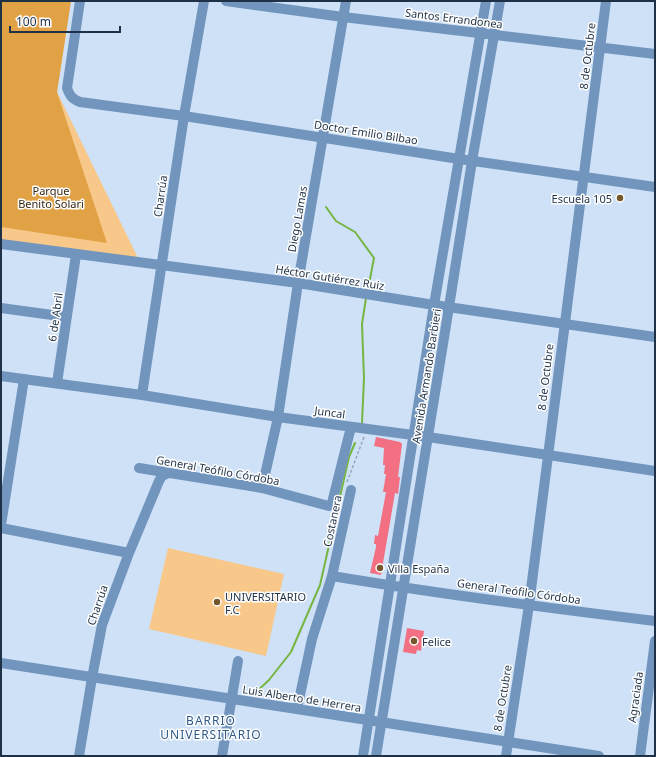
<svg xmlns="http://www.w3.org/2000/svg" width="656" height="757" viewBox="0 0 656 757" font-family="'Noto Sans',sans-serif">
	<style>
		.green { fill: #f7c88a }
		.forest { fill: #e1a246 }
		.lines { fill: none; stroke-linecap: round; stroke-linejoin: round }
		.stream { stroke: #76b541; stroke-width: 2 }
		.building { fill: #f36f82 }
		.path { stroke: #95a7bd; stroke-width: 1.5; stroke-dasharray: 3 2; stroke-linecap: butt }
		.minor { stroke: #7295be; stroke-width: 10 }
		.poi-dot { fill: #76572c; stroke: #fff; stroke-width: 1.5 }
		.labels { text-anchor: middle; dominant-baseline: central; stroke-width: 3; stroke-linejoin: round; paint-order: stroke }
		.street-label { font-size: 11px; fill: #1f3146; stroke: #fff }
		.park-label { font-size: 11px; fill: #372814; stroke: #fff }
		.poi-label { font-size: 11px; fill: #1f3146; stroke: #fff; text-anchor: start }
		.neighbourhood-label { font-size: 12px; letter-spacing: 1px; fill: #305a89; stroke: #fff }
	</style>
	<rect width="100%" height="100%" fill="#cee1f7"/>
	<path class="green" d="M1 1H71L57 92 138 258 1 240Z
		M168 548 284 574 266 656 149 629Z"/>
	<path class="forest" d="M1 1H71L57 92 107 243 1 227Z"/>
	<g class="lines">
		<path class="stream" d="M326 207 336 221 355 232 374 258 369 284
			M362 423 364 378 362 324 366 298
			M254 694 269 680 291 652 320 585 349 457 355 443"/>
	</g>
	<path class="building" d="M376 437 400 442 402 444 398 477H400L398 494 395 493 381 575 370 573 376 547V544H374L375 535 378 536 386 492H383L386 474H384L385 465H383L384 448 374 446Z
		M407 628 424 631 421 651 417 650 416 654 403 652Z"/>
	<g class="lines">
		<path class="path" d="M347 482 364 437"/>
		<path class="minor" d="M80 1 67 88C70 96 72 99 80 102L184 116 459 159 655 187
			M226 1 343 17 655 54
			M1 244 298 283 434 305 655 337
			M1 308 67 317
			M1 376 142 395 278 417 428 437 655 471
			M57 383 76 255
			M142 395 184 116 204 1
			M139 468 262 488 329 506 332 503 351 427
			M262 488 278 417 298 283 346 1
			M1 525 24 379
			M1 528 129 553
			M332 576C440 594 547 608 655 621
			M1 663 599 756
			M297 709 312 639 332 576 351 490
			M79 756 92 678 102 625 129 553 159 481 162 476 168 473
			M222 756 238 661
			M363 756 434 305 486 1
			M376 756 449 307 472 161 500 1
			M506 756 529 605 606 1
			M640 756 655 641"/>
	</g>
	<g class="poi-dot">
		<circle cx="620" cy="198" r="4"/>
		<circle cx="380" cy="568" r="4"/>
		<circle cx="217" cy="602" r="4"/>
		<circle cx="414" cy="641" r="4"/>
	</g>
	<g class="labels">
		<g class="street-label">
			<text transform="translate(454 18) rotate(7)">Santos Errandonea</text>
			<text transform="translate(587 56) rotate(-83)">8 de Octubre</text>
			<text transform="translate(366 132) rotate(9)">Doctor Emilio Bilbao</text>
			<text transform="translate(160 196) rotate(-82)">Charrúa</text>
			<text transform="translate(297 219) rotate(-80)">Diego Lamas</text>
			<text transform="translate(330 277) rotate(9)">Héctor Gutiérrez Ruiz</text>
			<text transform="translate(55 317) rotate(-82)">6 de Abril</text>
			<text transform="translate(426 376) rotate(-81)">Avenida Armando Barbieri</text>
			<text transform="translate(545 377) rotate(-83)">8 de Octubre</text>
			<text transform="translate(330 412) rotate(8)">Juncal</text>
			<text transform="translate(218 470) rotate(10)">General Teófilo Córdoba</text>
			<text transform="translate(332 521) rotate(-78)">Costanera</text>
			<text transform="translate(519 591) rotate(8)">General Teófilo Córdoba</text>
			<text transform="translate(97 605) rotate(-71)">Charrúa</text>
			<text transform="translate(635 697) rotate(-82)">Agraciada</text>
			<text transform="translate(302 698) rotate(9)">Luis Alberto de Herrera</text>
			<text transform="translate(502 698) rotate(-81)">8 de Octubre</text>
		</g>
		<g class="park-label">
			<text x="51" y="190">Parque<tspan x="51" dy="13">Benito Solari</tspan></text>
		</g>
		<g class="poi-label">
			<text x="612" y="198" text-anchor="end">Escuela 105</text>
			<text x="388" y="568">Villa España</text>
			<text x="225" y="596">UNIVERSITARIO<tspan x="225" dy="13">F.C</tspan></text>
			<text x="422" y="641">Felice</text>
		</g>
		<g class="neighbourhood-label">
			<text x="211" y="720">BARRIO<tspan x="211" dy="14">UNIVERSITARIO</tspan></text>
		</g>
	</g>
	<rect width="656" height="757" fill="none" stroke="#1f3146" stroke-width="4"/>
	<path d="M10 26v6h110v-6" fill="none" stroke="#1f3146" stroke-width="2"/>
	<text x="16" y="26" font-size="12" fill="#1f3146" stroke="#ffffff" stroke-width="3" paint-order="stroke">100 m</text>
</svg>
